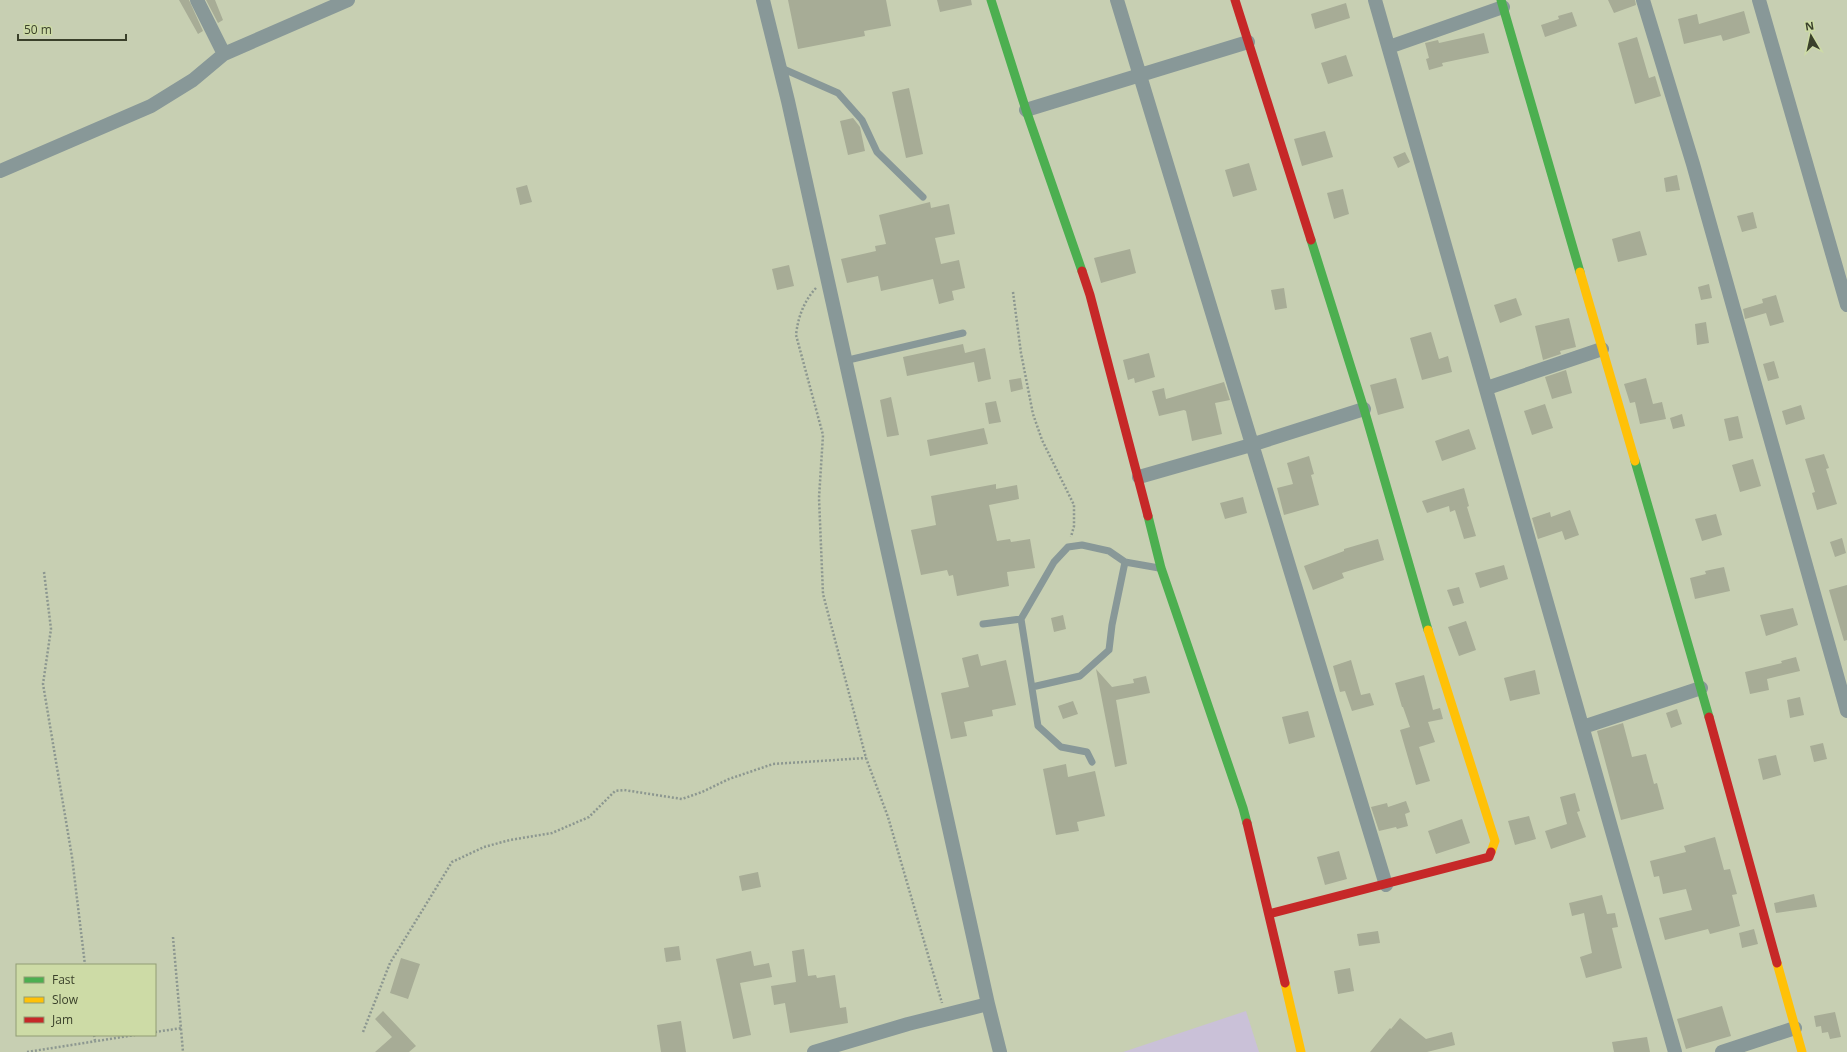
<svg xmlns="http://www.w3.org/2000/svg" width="1847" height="1052" viewBox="0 0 1847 1052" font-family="'Open Sans',sans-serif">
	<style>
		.green { fill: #cac1d8 }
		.building { fill: #a7ac96 }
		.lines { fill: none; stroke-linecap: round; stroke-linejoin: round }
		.path { stroke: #8c9790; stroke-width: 2.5; stroke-dasharray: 2 2; stroke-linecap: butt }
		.lane { stroke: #889898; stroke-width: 7 }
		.street { stroke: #889898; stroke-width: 14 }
		.fast { stroke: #4caf50; stroke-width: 9 }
		.slow { stroke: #ffc107; stroke-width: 9 }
		.jam { stroke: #c62828; stroke-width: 9 }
	</style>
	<rect width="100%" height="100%" fill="#c7cfb2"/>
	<path class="green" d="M1246 1011 1259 1052H1123Z"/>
	<path class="building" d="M179 0H189L203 31 198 34Z
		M206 0H215L223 20 218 23Z
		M788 0H886L891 26 864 31 865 36 798 49Z
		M937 0H971L972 5 940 12Z
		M1608 0H1635L1636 5 1614 13Z
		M1346 3 1350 18 1315 29 1311 14Z
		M1744 11 1750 33 1723 41 1721 35 1684 44 1678 19 1697 14 1699 24Z
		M1572 12 1577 26 1545 37 1541 25 1559 19 1558 16Z
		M1484 33 1489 53 1442 63 1443 66 1429 70 1426 59 1429 58 1425 43 1438 40 1439 43Z
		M1637 37 1649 78 1655 76 1661 96 1635 104 1618 43Z
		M1346 55 1353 76 1328 84 1321 63Z
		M909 88 923 154 906 158 892 92Z
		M853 118 860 127 865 151 848 155 840 121Z
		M1325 131 1333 157 1302 166 1294 139Z
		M1405 152 1410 162 1398 168 1393 157Z
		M1249 163 1257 190 1233 197 1225 170Z
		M1677 175 1680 190 1666 192 1664 178Z
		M527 185 532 202 520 205 516 188Z
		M1343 189 1349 214 1334 219 1327 193Z
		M930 202 931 208 949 204 955 234 935 238 941 264 959 260 965 288 952 291 954 300 939 304 933 279 881 291 878 276 847 283 841 259 876 251 875 246 886 244 879 215Z
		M1753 212 1757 228 1742 232 1737 216Z
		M1640 231 1647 255 1618 262 1612 239Z
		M1130 249 1136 273 1101 283 1094 258Z
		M789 265 794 286 777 290 772 269Z
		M1709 284 1712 298 1701 300 1698 287Z
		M1284 288 1287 308 1275 310 1271 290Z
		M1776 295 1784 322 1770 326 1766 313 1745 319 1743 309 1763 303 1762 299Z
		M1516 298 1522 315 1500 323 1494 305Z
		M1569 318 1576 347 1560 351 1561 354 1543 360 1535 326Z
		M1706 322 1709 343 1697 345 1695 324Z
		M1431 332 1439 359 1448 356 1452 372 1422 380 1410 338Z
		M963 344 965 353 985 348 991 379 978 382 974 362 907 376 903 357Z
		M1149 353 1155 377 1135 383 1134 378 1128 380 1123 360Z
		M1774 361 1779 378 1768 381 1763 364Z
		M1566 370 1572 393 1552 399 1545 377Z
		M1021 378 1023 389 1011 392 1009 380Z
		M1396 378 1404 408 1378 415 1370 385Z
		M1646 378 1653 404 1662 402 1666 419 1640 424 1635 402 1630 403 1624 384Z
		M1224 382 1230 400 1215 403 1222 434 1192 441 1186 411 1184 410 1159 416 1152 391 1164 388 1166 399Z
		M891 397 899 435 887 437 880 400Z
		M996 401 1001 422 989 424 985 403Z
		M1545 404 1553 428 1532 435 1524 411Z
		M1801 405 1805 419 1786 425 1782 411Z
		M1682 414 1685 426 1673 429 1670 418Z
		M1738 416 1743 438 1729 441 1724 419Z
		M984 428 988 444 930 456 927 440Z
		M1469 429 1476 449 1442 461 1435 441Z
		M1824 454 1829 468 1826 469 1837 504 1817 510 1812 493 1815 492 1805 459Z
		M1309 456 1314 474 1311 475 1319 505 1284 515 1277 488 1293 484 1287 463Z
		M1753 459 1761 486 1740 492 1732 465Z
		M996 484V489L1017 485 1019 499 989 505 997 541 1010 539 1011 542 1030 539 1035 568 1007 572 1009 586 957 596 953 575 949 576 947 570 921 575 911 530 936 525 931 496Z
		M1464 488 1469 506 1467 507 1476 536 1464 539 1455 510 1450 512 1449 506 1427 513 1422 501Z
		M1243 497 1247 513 1225 519 1220 503Z
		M1570 510 1579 535 1565 540 1562 531 1538 539 1532 518 1550 512 1551 517Z
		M1716 514 1722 535 1702 541 1695 519Z
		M1842 538 1846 553 1835 557 1830 542Z
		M1378 539 1384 560 1342 573 1344 578 1313 590 1304 566 1344 551V549Z
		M1504 565 1508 579 1480 588 1475 573Z
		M1724 567 1730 591 1695 599 1690 578 1706 574 1705 571Z
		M1847 585V640L1844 641 1829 590Z
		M1459 587 1464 603 1453 606 1447 590Z
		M1793 608 1798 625 1766 636 1760 615Z
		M1063 615 1066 629 1054 632 1051 618Z
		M1466 621 1476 650 1459 656 1448 627Z
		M978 654 981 666 1006 660 1016 705 992 710 993 716 964 722 967 736 951 739 941 693 969 687 962 658Z
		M1796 657 1800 671 1767 679 1769 690 1750 694 1745 672 1782 663 1781 661Z
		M1351 660 1361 695 1370 693 1374 705 1352 711 1345 691 1340 692 1333 666Z
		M1096 669 1112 687 1134 683 1133 679 1146 676 1150 693 1116 700 1127 764 1115 767Z
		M1535 670 1540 694 1510 701 1504 678Z
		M1424 675 1433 710 1440 708 1443 719 1428 722 1435 742 1419 747 1430 781 1416 785 1400 730 1410 727 1403 707H1402L1395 683Z
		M1800 697 1804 715 1790 718 1787 700Z
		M1073 701 1078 714 1063 719 1058 706Z
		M1677 709 1682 724 1671 728 1666 713Z
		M1308 711 1315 737 1289 744 1282 717Z
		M1623 723 1632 757 1646 754 1654 784 1657 783 1664 809 1621 820 1597 731Z
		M1823 743 1827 759 1814 762 1810 746Z
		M1776 755 1781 775 1763 780 1758 759Z
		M1066 764 1068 777 1095 771 1105 816 1077 822 1079 831 1056 835 1043 769Z
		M1575 793 1580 811 1577 812 1586 837 1551 849 1545 831 1567 824 1560 797Z
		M1406 801 1410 812 1405 814 1408 826 1397 829 1396 827 1379 831 1371 807 1387 803 1388 807Z
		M1529 816 1536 839 1515 845 1508 821Z
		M1462 819 1470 843 1436 854 1428 831Z
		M1715 837 1724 870 1730 869 1737 894 1732 895 1740 926 1710 934 1708 929 1665 940 1659 918 1692 910 1686 889 1663 894 1659 876 1654 877 1650 861 1686 852 1684 846Z
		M1339 851 1347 879 1325 885 1317 857Z
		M758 872 761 887 742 891 739 876Z
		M1814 894 1817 907 1776 913 1774 903Z
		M1602 895 1607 914 1615 913 1618 927 1612 928 1622 968 1586 978 1580 957 1592 953 1584 913 1572 916 1569 903Z
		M1754 929 1758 944 1742 948 1739 933Z
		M1378 931 1380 943 1359 946 1357 934Z
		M679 946 681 960 666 962 664 948Z
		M804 949 808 976 816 975 817 978 835 975 840 1008 846 1007 848 1023 790 1033 785 1003 774 1005 771 986 796 982 792 951Z
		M751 951 754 966 769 963 772 977 740 983 751 1035 733 1039 716 959Z
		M401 958 420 964 408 999 390 993Z
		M1350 968 1354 991 1338 994 1334 971Z
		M1722 1006 1731 1036 1686 1049 1677 1019Z
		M383 1011 416 1046 409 1052H375L392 1037 375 1019Z
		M1835 1012 1841 1037 1830 1039 1828 1032 1822 1033 1821 1026 1816 1027 1814 1016Z
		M1400 1018 1426 1039 1452 1032 1455 1045 1427 1052H1370L1390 1028 1391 1029Z
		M681 1021 686 1052H661L657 1025Z
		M1647 1037 1650 1052H1614L1612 1042Z"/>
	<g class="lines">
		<path class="path" d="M816 288C804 301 798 317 796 335L823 435 819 498 823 594 866 758 888 817 942 1003
			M1013 292 1021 353 1033 414 1042 440 1074 505V526L1071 537
			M44 572 51 629 43 684 72 857 85 965
			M173 937 183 1052
			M155 1032 182 1028
			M363 1032 390 963 452 862 484 847 510 840 552 833 589 817 615 791 624 790 682 799 702 792 729 779 773 764 866 758
			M94 1035 95 1041
			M27 1052 135 1035"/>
		<path class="lane" d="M779 67 838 93 862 120 877 152 923 197
			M844 361 963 333
			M1021 619 1038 726 1061 747 1087 752 1092 762
			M983 624 1021 619 1054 562 1068 547 1082 545 1109 551 1125 562 1159 568
			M1032 687 1080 676 1109 650 1112 625 1125 562"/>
		<path class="street" d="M197 0 224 54
			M763 0 788 101 988 1004 1000 1052
			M1117 0 1386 885
			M1375 0 1675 1052
			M1643 0 1693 164 1847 711
			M1759 0 1847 305
			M1389 47 1503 7
			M1026 110 1248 42
			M0 171 151 106 193 80 224 54 348 0
			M1487 388 1602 349
			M1139 477 1251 445 1364 409
			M1583 727 1701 688
			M814 1052 908 1024 988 1004
			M1722 1052 1795 1028"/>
		<path class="fast" d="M991 0 1026 110 1082 271
			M1501 0 1580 272
			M1311 240 1364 409 1428 630
			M1635 461 1709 717
			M1148 516 1161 568 1243 808 1247 823"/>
		<path class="slow" d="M1580 272 1635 461
			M1428 630 1495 841 1491 852
			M1777 963 1802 1052
			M1285 983 1301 1052"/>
		<path class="jam" d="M1235 0 1311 240
			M1082 271 1090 295 1148 516
			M1709 717 1777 963
			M1247 823 1285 983
			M1269 914 1489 857 1491 852"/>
	</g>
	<rect x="16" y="964" width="140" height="72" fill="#cddba6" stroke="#929d74"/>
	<rect x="24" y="977" width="20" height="6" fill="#4caf50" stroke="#929d74"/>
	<text x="52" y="984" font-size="12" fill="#3a402a">Fast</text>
	<rect x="24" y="997" width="20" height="6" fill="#ffc107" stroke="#929d74"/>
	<text x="52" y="1004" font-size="12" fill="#3a402a">Slow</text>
	<rect x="24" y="1017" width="20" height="6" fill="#c62828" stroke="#929d74"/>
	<text x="52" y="1024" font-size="12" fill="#3a402a">Jam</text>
	<g transform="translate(1811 36) rotate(351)" stroke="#cddba6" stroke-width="3" paint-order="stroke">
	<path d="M0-3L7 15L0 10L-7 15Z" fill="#3a402a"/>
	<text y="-6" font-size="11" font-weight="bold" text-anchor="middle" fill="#3a402a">N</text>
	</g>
	<path d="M18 34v6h108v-6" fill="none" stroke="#3a402a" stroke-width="2"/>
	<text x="24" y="34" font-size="12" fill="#3a402a" stroke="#cddba6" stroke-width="3" paint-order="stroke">50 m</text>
</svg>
